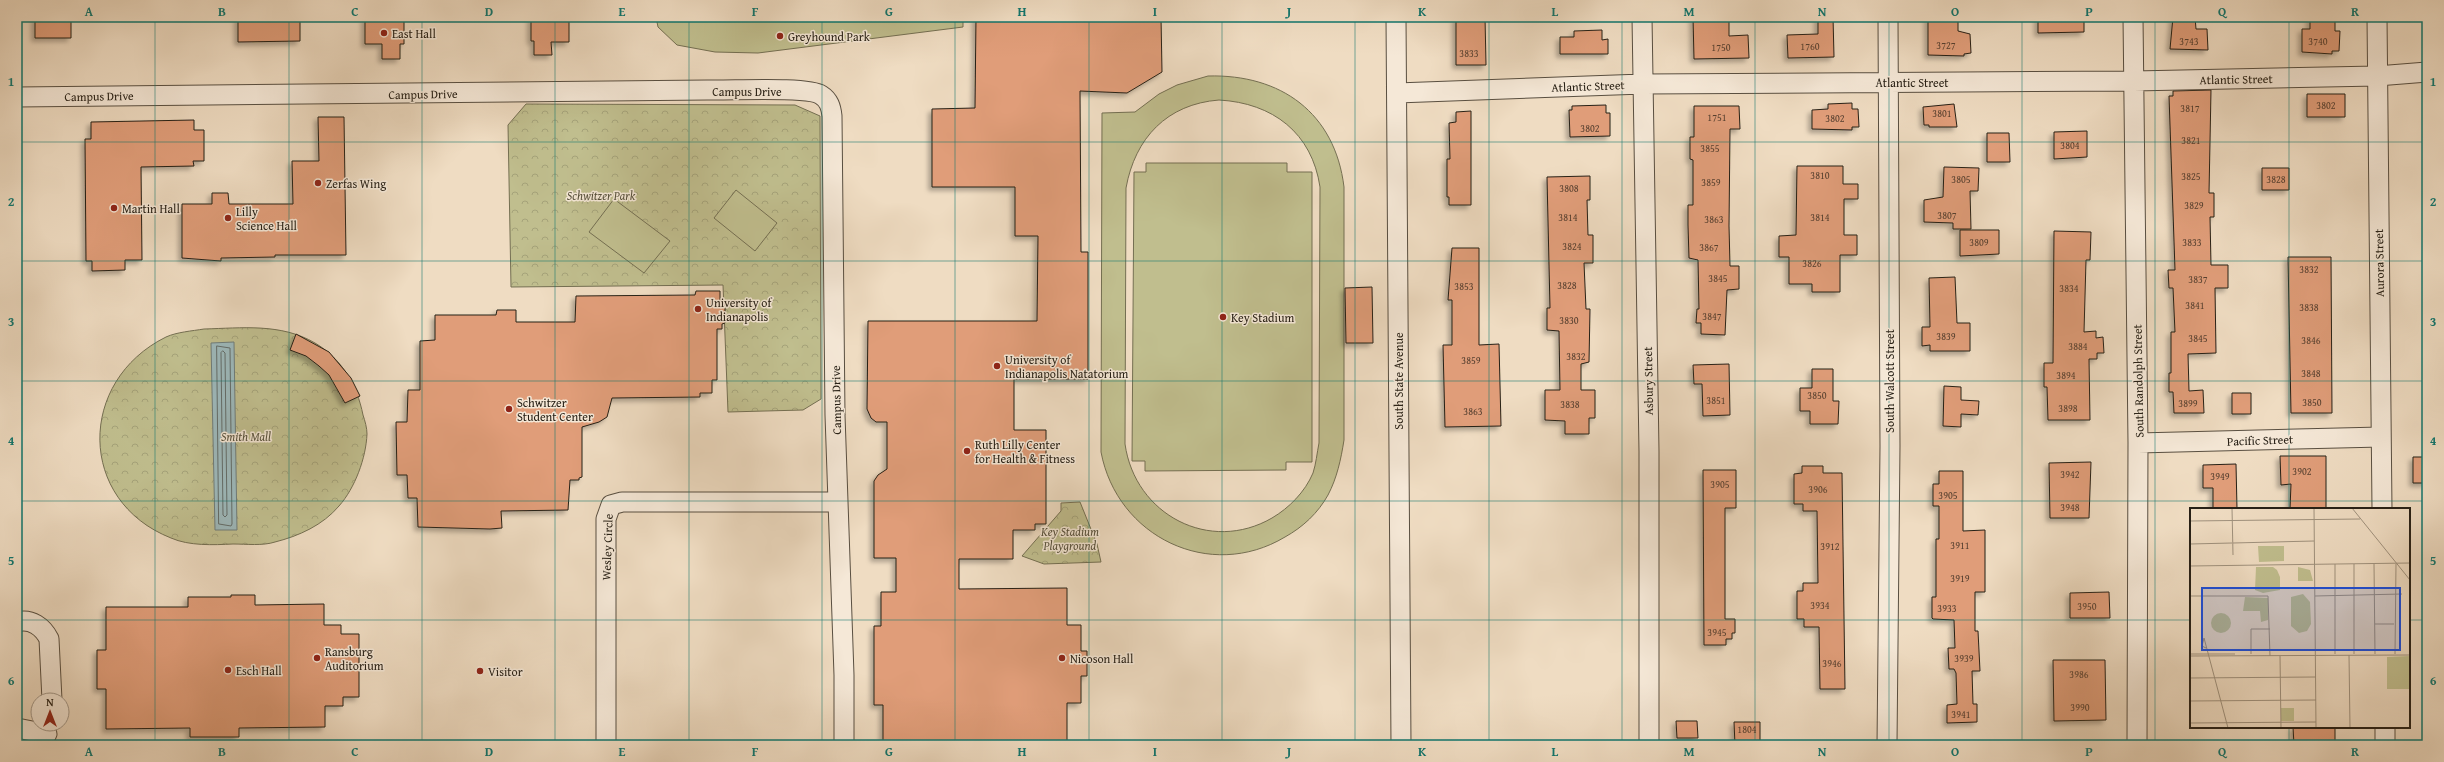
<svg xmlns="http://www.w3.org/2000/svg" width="2444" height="762" viewBox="0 0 2444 762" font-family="'Gentium Book Plus',serif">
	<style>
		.park { fill: url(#park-crowns); stroke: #746f52 }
		.pitch { fill: #c0be8e; stroke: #746f52; fill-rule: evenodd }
		.water { fill: #9db9bc; stroke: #6e7c7a }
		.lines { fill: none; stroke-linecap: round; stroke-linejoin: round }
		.shore { stroke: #626c69; stroke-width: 1 }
		.building { fill: #e09d79; stroke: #272016; filter: url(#shadow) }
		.street-casing { stroke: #594f41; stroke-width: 21 }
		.street { stroke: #f5e8d7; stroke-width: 19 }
		.grid { fill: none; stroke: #0f766e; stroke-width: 1; stroke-opacity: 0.55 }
		.poi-dot { fill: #8f2418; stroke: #f5e8d7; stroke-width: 1.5 }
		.labels { text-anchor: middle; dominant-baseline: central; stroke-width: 3; stroke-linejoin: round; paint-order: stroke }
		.number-label { font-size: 10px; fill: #553f2f }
		.poi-label { font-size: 12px; fill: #272016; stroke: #f5e8d7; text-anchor: start }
		.street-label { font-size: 12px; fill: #272016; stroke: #f5e8d7 }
		.park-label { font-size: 12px; font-style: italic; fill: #554f3a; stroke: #f5e8d7 }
		.inset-road { fill: none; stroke: #9f917d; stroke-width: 1 }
		.view { fill: #1d4ed8; fill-opacity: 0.15; stroke: #1d4ed8; stroke-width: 2 }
		.inset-edge { fill: none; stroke: #272016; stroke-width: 2 }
		.neatline { fill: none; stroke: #0f766e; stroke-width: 1.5 }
		.grid-label { font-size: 13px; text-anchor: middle; font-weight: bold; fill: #0f766e }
	</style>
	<defs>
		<pattern id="park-crowns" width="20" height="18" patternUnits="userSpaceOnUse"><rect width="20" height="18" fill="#c0be8e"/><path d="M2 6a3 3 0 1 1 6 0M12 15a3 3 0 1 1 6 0" fill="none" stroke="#a5a37a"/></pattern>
		<filter id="shadow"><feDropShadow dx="-3.5" dy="3.5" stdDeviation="2" flood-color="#0004"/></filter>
	</defs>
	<rect width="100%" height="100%" fill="#efdcc2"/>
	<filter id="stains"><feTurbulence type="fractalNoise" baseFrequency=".005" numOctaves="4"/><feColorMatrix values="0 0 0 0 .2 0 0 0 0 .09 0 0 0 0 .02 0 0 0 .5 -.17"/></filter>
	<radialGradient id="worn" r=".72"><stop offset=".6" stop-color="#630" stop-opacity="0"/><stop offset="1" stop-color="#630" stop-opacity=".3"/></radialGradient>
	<path class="park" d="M526 104 795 105 820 116 821 399 803 410 728 412 723 285 511 287 508 125Z
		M204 329C242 328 281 323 315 343 342 359 357 385 363 415 365 421 367 428 367 434 366 458 355 488 339 506 323 525 299 536 275 542 263 546 246 544 233 544 213 545 189 546 171 538 77 501 77 381 166 337 177 332 192 331 204 329Z
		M1080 502 1097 544 1101 562 1044 564 1022 556 1061 511V503Z"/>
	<path class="pitch" d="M656 17H963V27L758 53 715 52 677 45 658 27Z
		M1208 76C1281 74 1335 113 1344 187V440C1341 459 1337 478 1328 495 1318 513 1303 527 1285 537 1210 582 1117 537 1101 452L1102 113 1135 112 1159 94 1177 85ZM1219 100C1273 103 1312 133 1320 187L1319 443C1317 453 1316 464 1313 473 1305 492 1289 508 1272 518 1210 554 1135 515 1125 444L1126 188C1135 138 1167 104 1219 100Z
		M1146 163H1287V172H1312V462H1286V470L1145 471V461H1132L1134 172H1146Z
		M736 190 777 223 755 251 714 218Z
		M614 199 670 241 644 273 589 232Z"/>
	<path class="water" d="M234 342 237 530H215L211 343Z"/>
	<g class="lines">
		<path class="shore" d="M217 346 230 348 232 524 231 526 219 524Z
			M223 351 225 353 227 515 225 517 223 515 221 353Z"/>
	</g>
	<path class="building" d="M35 17H71V38H35Z
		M238 17H300V41L238 42Z
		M365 17H404V44H400V59H382V44H365Z
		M531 17H569V42H551L552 55H534V41H531Z
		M976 17H1161L1162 72 1127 93 1080 91 1081 252H1088V379H1014V430H1046V524H1035V530H1013V559H959V589L1067 588V625H1081V651H1087V676H1081V703H1067V743H902V745H883V705H874V626H881V592H896V558H874V481L878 475 887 469V422H876L871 418 867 409 868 321H1037L1038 236H1015V187H932V109L975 108Z
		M1456 17H1485L1486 65H1456Z
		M1693 17H1729V36L1748 35 1749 58 1694 59Z
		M1818 17H1833L1834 57 1788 58 1787 35 1818 34Z
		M1928 17H1958V31L1970 34 1971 53 1964 54V56L1928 55Z
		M2038 17H2084V32L2038 33Z
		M2173 17H2195L2196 29H2207L2208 50 2170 49Z
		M2310 17 2335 18V31H2340L2339 51H2332V54L2302 52V29H2310Z
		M1602 30V40L1608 39V54H1560V37H1574V31Z
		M2211 90 2209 193H2214V217H2210L2211 265H2228V288H2215L2216 353 2188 354 2189 391 2203 390 2204 413H2174L2173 392H2169V373H2171V332H2175L2173 288H2169L2168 270H2175L2169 96H2173V91Z
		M2307 94H2345V117H2307Z
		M1852 103V109H1858L1859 127H1852V130L1812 129V110L1828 109V104Z
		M1954 104 1957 127H1929V125H1924L1923 107Z
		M1606 105V113H1610V136L1570 137 1569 110H1572V106Z
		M1694 106H1739L1740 129H1730L1729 226 1730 266H1739V289L1727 290 1725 335 1701 334V323H1696L1697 309H1699L1698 260 1689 258 1688 225V205H1693V160L1690 159V137H1694Z
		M1471 111V205H1449V197H1447V159H1450L1449 123 1456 122V112Z
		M318 117H344L346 255H275V257L221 258V261L182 258V204H212V193H228L229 204H293L292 161H319Z
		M194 120V130H204V161H193L194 166 141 167 142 260H125V270L92 271V261H86L85 139H91V122Z
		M2087 131V157L2054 159V132Z
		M1987 133H2009L2010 162H1987Z
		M1797 166H1843V184H1858V199H1844V235H1857V255H1840V292H1812V284H1789V257H1779V236L1796 235Z
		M1944 167 1979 168 1978 191H1970L1971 229H1953V223L1924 222V200L1943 197Z
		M2262 168H2289V190H2262Z
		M1590 176V200H1587L1588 235H1593V263H1584L1586 309H1590L1589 362 1581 364V390H1595V418H1589V434H1565V421L1545 420V390H1560L1559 331 1547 330V308H1550L1547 177Z
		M1960 230H1999V254L1960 256Z
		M2054 231 2091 232 2090 260H2086L2084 332 2096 331V338L2103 337 2104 353H2097V359H2089L2090 420H2048L2047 387H2044V363H2053Z
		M1452 248H1479V345L1499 344 1501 426 1445 427 1443 345H1452V300H1448Z
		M2288 257H2331L2332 413H2291Z
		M1955 277 1957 323H1970V351H1930V345L1922 346V327H1930L1929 278Z
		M1372 287 1373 343H1346L1345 288Z
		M696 291H720V301H725V323L722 324V329H717V380H712V393H700V397L612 398 607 417 599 422 582 427V477L579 478V480H570L568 510 501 511 502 528 490 529 418 527 417 498H408L407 475H397L396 422H407L408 390H420V341L435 340V315H496L497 310H516V322H575L576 296 695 295Z
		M296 334 329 352 351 378 360 396 345 403 329 375 319 366 306 356 290 350Z
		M1729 364 1730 415 1703 416 1702 384H1694L1693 365Z
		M1812 369H1833V401H1839L1838 424H1810V411H1800V388H1812Z
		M1944 386 1961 387V400L1979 401 1978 415 1961 414V427L1943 426Z
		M2232 393H2251V414H2232Z
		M2280 456H2326V509H2290L2291 484 2281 485Z
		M2413 457H2427V483H2413Z
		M2091 462 2089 518H2050L2049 463Z
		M2236 464 2237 509H2213V488H2203V465Z
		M1802 466H1823V473H1842L1845 689H1820L1819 627H1804V619H1797V591H1803V583H1818L1817 511H1803V504H1794V474L1802 473Z
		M1703 470H1736V508H1725V619H1735V633H1732V639H1726V645H1704Z
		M1939 471H1963V531L1985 530V592H1975V631H1978L1980 671H1972L1973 704H1977V722L1947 723V705L1957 704 1956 673 1954 669H1949L1948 648H1955L1954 620 1933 619 1932 618V597H1936V539H1939V506H1933V484H1939Z
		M2109 592 2110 618H2070V593Z
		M231 595H255V605L324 604V625H341V634H359V697H343V706H325V727L239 728V737H190V728L106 729V689H97V650H106V607H188V597H231Z
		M2053 660H2105L2106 720 2054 721Z
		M1676 721H1697L1698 738H1677Z
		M1734 722H1760V745H1735Z
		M2293 727H2335V745H2294Z"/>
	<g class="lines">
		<g class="street-casing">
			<path id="street" d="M1396 17 1401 745
				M1642 17 1649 451V745
				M2133 17 2138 443 2137 745
				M2377 17 2382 509
				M1397 93 1643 84 2134 81 2377 76 2427 72
				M17 97 707 90C728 91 807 86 821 95 829 100 831 107 832 116L835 415 844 675V745
				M2138 443 2381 437
				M17 622C31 618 43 627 49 639L52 700
				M2385 727V745
				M17 728 47 734
				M606 745V519L611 505 622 502H838
				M1887 745 1890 446 1888 17"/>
		</g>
		<use href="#street" class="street"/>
	</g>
	<path class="grid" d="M155 17V745M289 17V745M422 17V745M555 17V745M689 17V745M822 17V745M955 17V745M1089 17V745M1222 17V745M1355 17V745M1489 17V745M1622 17V745M1755 17V745M1889 17V745M2022 17V745M2155 17V745M2289 17V509M17 142H2427M17 261H2427M17 381H2427M17 501H2427M17 620H2191M2409 620H2427M2289 727V745"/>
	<g class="poi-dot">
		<circle cx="384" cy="33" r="4"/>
		<circle cx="780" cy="36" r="4"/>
		<circle cx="318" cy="183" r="4"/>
		<circle cx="114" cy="208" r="4"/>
		<circle cx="228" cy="218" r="4"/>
		<circle cx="698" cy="309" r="4"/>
		<circle cx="1223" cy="317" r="4"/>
		<circle cx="997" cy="366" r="4"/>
		<circle cx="509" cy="409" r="4"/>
		<circle cx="967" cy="451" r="4"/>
		<circle cx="317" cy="658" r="4"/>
		<circle cx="1062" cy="658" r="4"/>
		<circle cx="228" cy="670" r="4"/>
		<circle cx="480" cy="671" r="4"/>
	</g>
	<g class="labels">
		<g class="number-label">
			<text x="2189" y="41">3743</text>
			<text x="2318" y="41">3740</text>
			<text x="1946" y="45">3727</text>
			<text x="1810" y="46">1760</text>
			<text x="1721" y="47">1750</text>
			<text x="1469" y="53">3833</text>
			<text x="2326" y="105">3802</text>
			<text x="2190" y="108">3817</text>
			<text x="1942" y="113">3801</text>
			<text x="1717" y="117">1751</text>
			<text x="1835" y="118">3802</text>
			<text x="1590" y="128">3802</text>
			<text x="2191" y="140">3821</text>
			<text x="2070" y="145">3804</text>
			<text x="1710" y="148">3855</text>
			<text x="1820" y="175">3810</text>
			<text x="2191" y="176">3825</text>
			<text x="1961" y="179">3805</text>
			<text x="2276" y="179">3828</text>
			<text x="1711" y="182">3859</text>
			<text x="1569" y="188">3808</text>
			<text x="2194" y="205">3829</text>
			<text x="1947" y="215">3807</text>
			<text x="1568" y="217">3814</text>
			<text x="1820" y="217">3814</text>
			<text x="1714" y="219">3863</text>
			<text x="1979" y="242">3809</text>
			<text x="2192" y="242">3833</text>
			<text x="1572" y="246">3824</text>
			<text x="1709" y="247">3867</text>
			<text x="1812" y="263">3826</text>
			<text x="2309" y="269">3832</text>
			<text x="1718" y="278">3845</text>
			<text x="2198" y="279">3837</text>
			<text x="1567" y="285">3828</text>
			<text x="1464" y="286">3853</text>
			<text x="2069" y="288">3834</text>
			<text x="2195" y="305">3841</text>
			<text x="2309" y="307">3838</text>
			<text x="1712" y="316">3847</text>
			<text x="1569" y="320">3830</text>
			<text x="1946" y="336">3839</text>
			<text x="2198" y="338">3845</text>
			<text x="2311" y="340">3846</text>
			<text x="2078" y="346">3884</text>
			<text x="1576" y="356">3832</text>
			<text x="1471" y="360">3859</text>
			<text x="2311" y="373">3848</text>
			<text x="2066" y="375">3894</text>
			<text x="1817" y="395">3850</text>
			<text x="1716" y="400">3851</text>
			<text x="2312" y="402">3850</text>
			<text x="2188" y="403">3899</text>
			<text x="1570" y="404">3838</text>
			<text x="2068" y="408">3898</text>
			<text x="1473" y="411">3863</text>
			<text x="2302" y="471">3902</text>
			<text x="2070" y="474">3942</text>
			<text x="2220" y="476">3949</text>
			<text x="1720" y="484">3905</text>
			<text x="1818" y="489">3906</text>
			<text x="1948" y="495">3905</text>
			<text x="2070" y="507">3948</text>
			<text x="1960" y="545">3911</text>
			<text x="1830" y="546">3912</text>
			<text x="1960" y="578">3919</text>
			<text x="1820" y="605">3934</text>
			<text x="2087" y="606">3950</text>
			<text x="1947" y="608">3933</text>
			<text x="1717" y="632">3945</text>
			<text x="1964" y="658">3939</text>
			<text x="1832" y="663">3946</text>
			<text x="2079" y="674">3986</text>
			<text x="2080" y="707">3990</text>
			<text x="1961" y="714">3941</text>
			<text x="1747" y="729">1804</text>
		</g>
		<g class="poi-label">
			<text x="392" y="33">East Hall</text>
			<text x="788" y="36">Greyhound Park</text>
			<text x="326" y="183">Zerfas Wing</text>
			<text x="122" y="208">Martin Hall</text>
			<text x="236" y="211">Lilly<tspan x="236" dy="14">Science Hall</tspan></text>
			<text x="706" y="302">University of<tspan x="706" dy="14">Indianapolis</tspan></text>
			<text x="1231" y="317">Key Stadium</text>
			<text x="1005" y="359">University of<tspan x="1005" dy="14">Indianapolis Natatorium</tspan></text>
			<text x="517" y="402">Schwitzer<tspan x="517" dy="14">Student Center</tspan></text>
			<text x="975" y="444">Ruth Lilly Center<tspan x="975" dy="14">for Health &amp; Fitness</tspan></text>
			<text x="325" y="651">Ransburg<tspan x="325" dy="14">Auditorium</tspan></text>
			<text x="1070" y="658">Nicoson Hall</text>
			<text x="236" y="670">Esch Hall</text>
			<text x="488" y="671">Visitor</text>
		</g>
		<g class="street-label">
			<text transform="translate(2236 79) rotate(-1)">Atlantic Street</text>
			<text x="1912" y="82">Atlantic Street</text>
			<text transform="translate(1588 86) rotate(-2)">Atlantic Street</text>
			<text x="747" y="91">Campus Drive</text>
			<text transform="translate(423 94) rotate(-1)">Campus Drive</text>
			<text transform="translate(99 96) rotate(-1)">Campus Drive</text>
			<text transform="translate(2379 263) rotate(-91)">Aurora Street</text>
			<text transform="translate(1398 381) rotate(-90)">South State Avenue</text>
			<text transform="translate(1648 381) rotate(-91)">Asbury Street</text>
			<text transform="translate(1889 381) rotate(-90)">South Walcott Street</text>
			<text transform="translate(2138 381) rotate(-91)">South Randolph Street</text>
			<text transform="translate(836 400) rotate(-91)">Campus Drive</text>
			<text transform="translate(2260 440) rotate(-2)">Pacific Street</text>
			<text transform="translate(607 547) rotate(-88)">Wesley Circle</text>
		</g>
		<g class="park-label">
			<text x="601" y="195">Schwitzer Park</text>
			<text x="246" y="436">Smith Mall</text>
			<text x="1070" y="531">Key Stadium<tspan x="1070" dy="14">Playground</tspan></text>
		</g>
	</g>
	<g transform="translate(2190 508)">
		<rect width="220" height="220" fill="#efdcc2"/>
		<path d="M55 89 78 90V112L71 114 70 103H53ZM21 115a10 10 0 1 1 20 0a10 10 0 1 1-20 0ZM220 148V181H197V149ZM91 200H104V213H91Z" fill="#c0be8e"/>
		<path d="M68 38H94V53L69 54ZM66 59H83L87 62 90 69V82L73 85 65 82ZM108 59 120 62 123 73H108ZM113 86 120 94 121 116 117 123 109 125 101 118V89Z" fill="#c0be8e"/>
		<path class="inset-road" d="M42 0 43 47M124 0 126 220M162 0 220 72M0 13 170 11M43 35 124 33M0 36 42 35M145 56V146M164 56V146M184 56 185 146M0 58 220 55M0 88H78L80 148M125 88 212 86M185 116H204M16 140 12 138 14 130 38 220M0 146H45M61 146V121H80M205 146 206 56M159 147 160 220M0 148 220 147M90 148 91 220M0 170 126 169M0 193 126 192M0 215 126 214"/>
		<path class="view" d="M12 80H210V142H12Z"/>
		<rect width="220" height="220" class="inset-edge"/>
	</g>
	<rect width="2444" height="762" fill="none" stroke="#efdcc2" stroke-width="44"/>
	<g transform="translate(50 712)"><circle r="19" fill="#f5e8d7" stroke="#a3988a"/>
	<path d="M0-3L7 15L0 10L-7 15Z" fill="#8f2418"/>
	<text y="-6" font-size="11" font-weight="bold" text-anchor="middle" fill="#272016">N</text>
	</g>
	<rect x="22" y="22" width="2400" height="718" class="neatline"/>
	<g class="grid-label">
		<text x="89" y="16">A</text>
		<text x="222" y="16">B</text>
		<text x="355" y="16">C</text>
		<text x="489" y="16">D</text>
		<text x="622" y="16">E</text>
		<text x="755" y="16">F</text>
		<text x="889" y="16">G</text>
		<text x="1022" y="16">H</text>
		<text x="1155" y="16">I</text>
		<text x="1289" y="16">J</text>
		<text x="1422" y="16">K</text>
		<text x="1555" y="16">L</text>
		<text x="1689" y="16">M</text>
		<text x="1822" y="16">N</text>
		<text x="1955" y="16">O</text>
		<text x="2089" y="16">P</text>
		<text x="2222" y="16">Q</text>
		<text x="2355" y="16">R</text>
		<text x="11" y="86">1</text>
		<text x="2433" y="86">1</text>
		<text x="11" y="206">2</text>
		<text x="2433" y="206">2</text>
		<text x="11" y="326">3</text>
		<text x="2433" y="326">3</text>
		<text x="11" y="445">4</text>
		<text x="2433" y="445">4</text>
		<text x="11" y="565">5</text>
		<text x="2433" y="565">5</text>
		<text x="11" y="685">6</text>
		<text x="2433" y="685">6</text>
		<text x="89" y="756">A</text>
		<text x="222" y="756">B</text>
		<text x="355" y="756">C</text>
		<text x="489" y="756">D</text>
		<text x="622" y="756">E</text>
		<text x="755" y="756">F</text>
		<text x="889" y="756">G</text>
		<text x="1022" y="756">H</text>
		<text x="1155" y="756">I</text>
		<text x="1289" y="756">J</text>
		<text x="1422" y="756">K</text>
		<text x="1555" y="756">L</text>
		<text x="1689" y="756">M</text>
		<text x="1822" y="756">N</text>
		<text x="1955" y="756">O</text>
		<text x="2089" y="756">P</text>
		<text x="2222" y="756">Q</text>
		<text x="2355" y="756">R</text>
	</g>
	<rect width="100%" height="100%" filter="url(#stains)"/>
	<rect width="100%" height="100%" fill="url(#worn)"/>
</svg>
